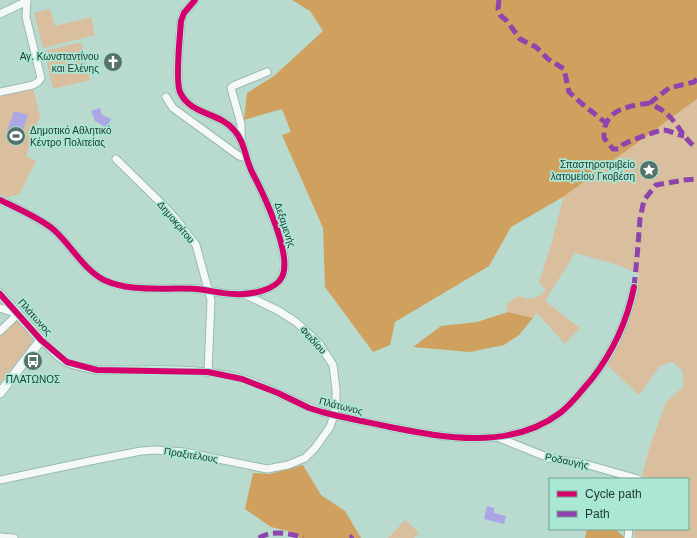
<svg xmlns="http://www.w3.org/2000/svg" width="697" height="538" viewBox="0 0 697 538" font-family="Helvetica,sans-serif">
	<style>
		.green { fill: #dabf9f }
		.forest { fill: #d0a15e }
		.water { fill: #aca6e5 }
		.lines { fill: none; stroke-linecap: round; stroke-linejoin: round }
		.street-casing { stroke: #9cb8af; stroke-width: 9 }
		.secondary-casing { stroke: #9cb8af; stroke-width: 11 }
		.street { stroke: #f4f9f8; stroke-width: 7 }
		.secondary { stroke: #f4f9f8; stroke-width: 9 }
		.quiet { stroke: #8e44ad; stroke-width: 5; stroke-dasharray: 10 5; stroke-linecap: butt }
		.cycleway-casing { stroke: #aae8d5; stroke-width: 8 }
		.cycleway { stroke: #d6006c; stroke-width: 6 }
		.labels { text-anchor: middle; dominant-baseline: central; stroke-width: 3.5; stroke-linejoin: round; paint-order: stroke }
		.poi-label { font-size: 10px; fill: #213a33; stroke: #aae8d5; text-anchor: end }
		.street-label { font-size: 10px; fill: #213a33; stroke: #aae8d5 }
	</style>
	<rect width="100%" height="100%" fill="#b8dacf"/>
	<path class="green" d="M50 9 55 26 91 17 95 35 43 48 34 13Z
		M81 42 90 80 53 89 44 51Z
		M33 88 40 116 26 156 36 161 19 195H13L8 198 0 194V96Z
		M697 99V538H636L634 537V529H688V479H647L642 475 650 446 666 402 684 386 682 370 672 362 660 366 639 395 607 365C625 341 634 304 639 274L618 265 575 253 545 301 580 328 565 344 537 313 533 318 508 312 506 305 518 296C529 300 537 300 546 290L539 283 552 241 564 195Z
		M17 320 31 337 32 340 31 344 0 383V335Z
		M405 520 419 533 414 538H388Z"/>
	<path class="forest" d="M292 0H697V99L563 197 511 227 489 266 395 322 390 345 373 352 325 287 323 228 282 135 291 132 282 109 244 120 247 93 274 76 323 31 310 11Z
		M508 312 533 318 519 335 504 345 470 352 413 347 441 326 477 322Z
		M303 465 321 495 345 511 361 538H300L292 532 271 527 245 509 253 473 270 474Z
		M587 529H615L625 538H585Z"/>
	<path class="water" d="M100 108 102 115 111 119 107 128 95 121 91 111Z
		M14 111 28 115 19 141 5 137Z
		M487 506 494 508V513L506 516 504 524 484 519Z"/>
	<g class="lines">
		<g class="street-casing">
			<path id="street" d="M0 14 27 1
				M0 92 33 85 38 82 41 78 26 17 27 0
				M166 97 173 108 239 156 246 158
				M241 139V124L231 88 233 86 267 72
				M116 159 164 206 175 218 196 245 211 300 208 372
				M0 200C16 208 40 218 54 230 71 245 83 269 104 280 132 293 165 287 196 289 209 290 222 294 235 294 249 295 275 291 282 277 293 255 263 193 252 172 245 158 245 142 234 130 219 112 190 115 180 92 175 81 180 36 181 21L184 13 195 0
				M0 308 18 314
				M0 331 18 314
				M41 340C49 347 56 357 66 362 75 367 87 368 97 370 145 371 194 366 240 378 269 386 294 403 322 412 345 418 367 422 390 427 445 438 511 450 560 413 572 404 581 391 591 380 613 352 627 322 634 287
				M497 437 549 458 585 464 638 479
				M0 480 90 461 141 451 155 450 184 452 267 469 288 465 305 458 315 448 330 427 334 415 336 403V389L333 365 318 342 296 322 279 311 246 295
				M0 537 14 538
				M628 538 629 529"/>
		</g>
		<g class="secondary-casing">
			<path id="secondary" d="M0 294 41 340 0 393"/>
		</g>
		<use href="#street" class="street"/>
		<use href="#secondary" class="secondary"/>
		<path class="quiet" d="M499 0 498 9 500 15 507 21 520 39 536 47 548 59 564 69 569 92 581 103 606 123
			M697 79 694 82 669 88 650 103C656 107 663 110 668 115 679 125 684 140 697 148
			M650 103C636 105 614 107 607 122 604 126 604 133 604 138L613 149H619C621 147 622 145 624 144 627 142 659 130 663 130 670 130 677 135 684 136
			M634 287 637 258 640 219 644 200 656 185 684 180 697 179
			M259 538C270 530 291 533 303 538
			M350 538 353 536"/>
		<g class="cycleway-casing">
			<path id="cycleway" d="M0 200C16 208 40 218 54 230 71 245 83 269 104 280 132 293 165 287 196 289 209 290 222 294 235 294 249 295 275 291 282 277 293 255 263 193 252 172 245 158 245 142 234 130 219 112 190 115 180 92 175 81 180 36 181 21L184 13 195 0
				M0 294 41 340 67 362 97 370 208 372 242 379 278 393 309 408 322 412C345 418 367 422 390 427 445 438 511 450 560 413 572 404 581 391 591 380 613 352 627 322 634 287"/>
		</g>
		<use href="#cycleway" class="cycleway"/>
	</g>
	<defs>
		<g id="church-disc" transform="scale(1)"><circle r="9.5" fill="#56726a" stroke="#aae8d5"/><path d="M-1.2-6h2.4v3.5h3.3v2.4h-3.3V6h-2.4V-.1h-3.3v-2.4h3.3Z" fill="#fff"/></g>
		<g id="stadium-disc" transform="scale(1)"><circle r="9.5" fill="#56726a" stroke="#aae8d5"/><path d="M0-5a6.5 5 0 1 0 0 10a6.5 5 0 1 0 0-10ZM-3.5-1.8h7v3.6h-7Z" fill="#fff"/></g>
		<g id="sight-disc" transform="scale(1)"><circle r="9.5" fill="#56726a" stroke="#aae8d5"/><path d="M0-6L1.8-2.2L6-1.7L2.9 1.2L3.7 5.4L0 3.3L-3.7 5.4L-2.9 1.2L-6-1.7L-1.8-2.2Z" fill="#fff"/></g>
		<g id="bus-disc" transform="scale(1)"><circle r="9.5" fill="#56726a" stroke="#aae8d5"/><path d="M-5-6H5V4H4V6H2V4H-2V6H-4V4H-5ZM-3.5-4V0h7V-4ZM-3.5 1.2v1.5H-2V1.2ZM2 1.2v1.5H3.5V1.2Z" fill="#fff"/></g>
	</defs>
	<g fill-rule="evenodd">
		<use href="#church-disc" x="113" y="62"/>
		<use href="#stadium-disc" x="16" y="136"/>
		<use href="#sight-disc" x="649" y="170"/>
		<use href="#bus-disc" x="33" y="361"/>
	</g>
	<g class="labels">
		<g class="poi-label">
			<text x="99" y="56">Αγ. Κωνσταντίνου<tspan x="99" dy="12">και Ελένης</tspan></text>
			<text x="30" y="130" text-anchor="start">Δημοτικό Αθλητικό<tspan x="30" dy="12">Κέντρο Πολιτείας</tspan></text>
			<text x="635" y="164">Σπαστηροτριβείο<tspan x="635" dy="12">λατομείου Γκοβέση</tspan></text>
			<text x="33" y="379" text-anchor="middle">ΠΛΑΤΩΝΟΣ</text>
		</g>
		<g class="street-label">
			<text transform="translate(176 222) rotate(50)">Δημοκρίτου</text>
			<text transform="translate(285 225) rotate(72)">Δεξαμενής</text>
			<text transform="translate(35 317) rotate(48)">Πλάτωνος</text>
			<text transform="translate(313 340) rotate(47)">Φειδίου</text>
			<text transform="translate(341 406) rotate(14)">Πλάτωνος</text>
			<text transform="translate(191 455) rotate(9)">Πραξιτέλους</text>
			<text transform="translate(567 461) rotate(12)">Ροδαυγής</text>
		</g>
	</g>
	<rect x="549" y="478" width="140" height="52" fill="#aae8d5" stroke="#73a294"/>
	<rect x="557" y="491" width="20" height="6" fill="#d6006c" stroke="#73a294"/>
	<text x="585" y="498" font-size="12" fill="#213a33">Cycle path</text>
	<rect x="557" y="511" width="20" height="6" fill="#8e44ad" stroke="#73a294"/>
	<text x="585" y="518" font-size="12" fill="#213a33">Path</text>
</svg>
